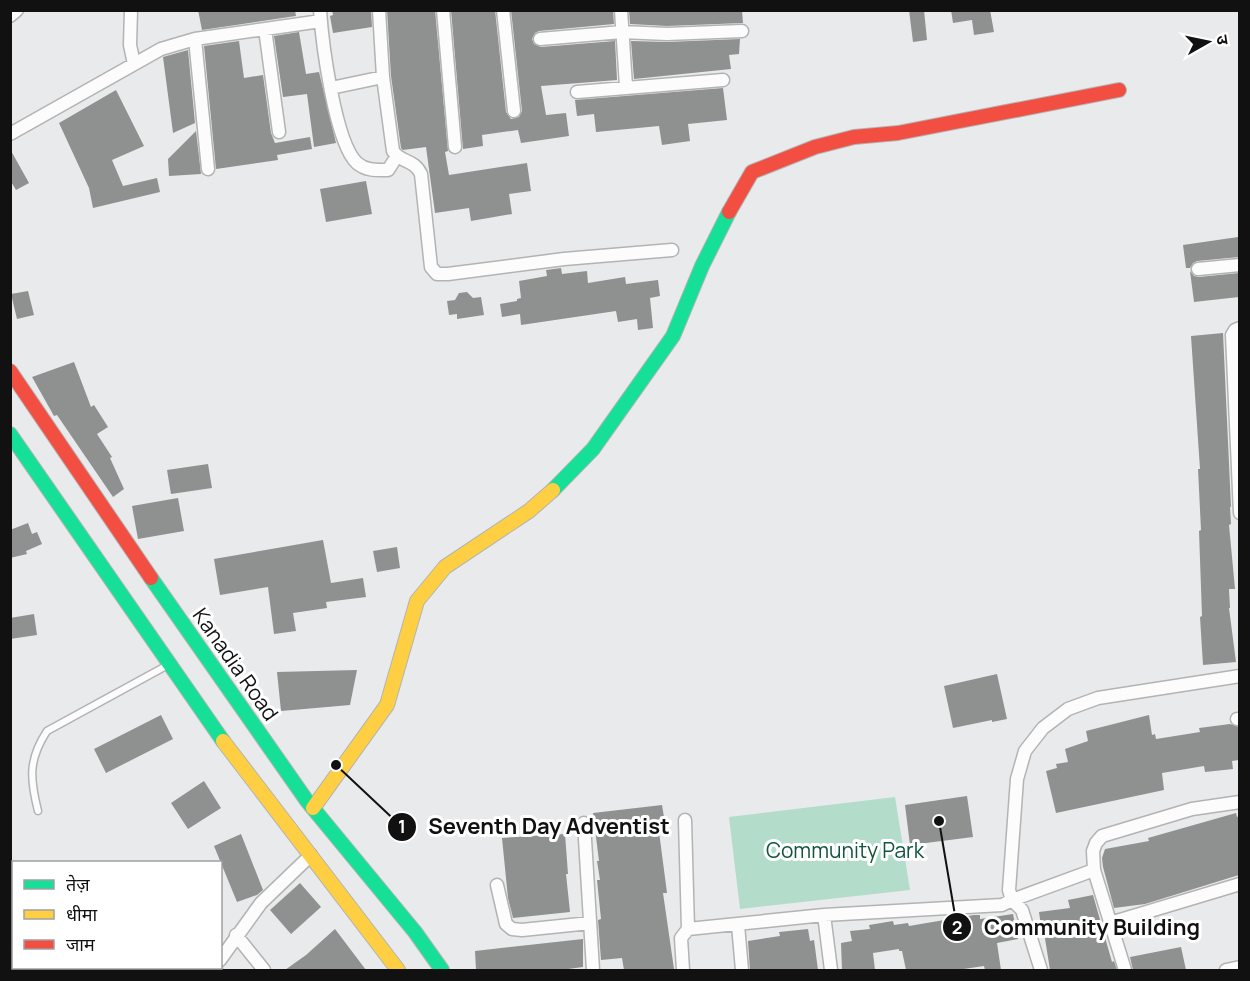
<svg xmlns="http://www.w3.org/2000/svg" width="1250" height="981" viewBox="0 0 1250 981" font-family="Manrope,'Noto Sans Devanagari',sans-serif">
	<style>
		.green { fill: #b3dccb }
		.building { fill: #8f9090 }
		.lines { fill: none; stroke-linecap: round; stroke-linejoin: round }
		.lane-casing { stroke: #b3b3b4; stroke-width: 9 }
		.street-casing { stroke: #b3b3b4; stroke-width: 15 }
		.fast-casing { stroke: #b3b3b4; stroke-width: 16 }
		.slow-casing { stroke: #b3b3b4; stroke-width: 16 }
		.jam-casing { stroke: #b3b3b4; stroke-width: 16 }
		.lane { stroke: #fcfcfc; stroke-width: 6 }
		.street { stroke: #fcfcfc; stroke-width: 12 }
		.fast { stroke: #16e098; stroke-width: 14 }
		.slow { stroke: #ffcf43; stroke-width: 14 }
		.jam { stroke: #f24e42; stroke-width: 14 }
		.labels { text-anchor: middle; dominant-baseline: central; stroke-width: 6; stroke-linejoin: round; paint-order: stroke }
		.street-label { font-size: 21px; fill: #111112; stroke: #fff }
		.park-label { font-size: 21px; fill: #12563e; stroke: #fff }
		.leader { fill: none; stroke: #111112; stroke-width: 2 }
		.callout-dot { fill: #111112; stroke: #fff; stroke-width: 2 }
		.mark-label { font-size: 18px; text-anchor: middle; font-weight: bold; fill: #fff }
		.callout-label { font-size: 22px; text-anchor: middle; font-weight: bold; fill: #111112; stroke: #fff; stroke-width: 6; stroke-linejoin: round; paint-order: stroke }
	</style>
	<rect width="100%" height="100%" fill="#e9eaeb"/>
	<path class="green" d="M895 797 910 890 740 909 729 817Z"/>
	<path class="building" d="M198 10H295L296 16 202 30Z
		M332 10H371L372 27 333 33 330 16 333 15Z
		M387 10H435L448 151 445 152 449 175 527 163 531 191 509 194 512 214 471 221 469 208 435 213 426 147 403 150 401 148 391 76Z
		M451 10H495L506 112 511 119 519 117 522 111 511 10H613L614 24 539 31 535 33 532 39 534 44 541 47 615 41 617 80 541 86 546 115 566 113 569 136 521 143 518 130 482 135 483 146 463 149Z
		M629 10H742L743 23 667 26 630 24Z
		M909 10H924L927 40 913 42Z
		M951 10H990L994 32 974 35 972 20 953 23Z
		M299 32 306 74 319 72 336 143 314 147 307 94 283 97 274 36Z
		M740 39 739 54 729 55 731 69 634 79 631 41 667 42Z
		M239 41 244 78 263 75 271 133 275 143 310 137 312 149 277 155 278 160 216 169 204 46Z
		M188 50 195 123 173 133 163 57Z
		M723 88 727 120 688 124 690 141 662 145 659 126 596 132 594 114 577 116 575 100Z
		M116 90 144 146 112 160 123 186 157 178 160 192 93 208 89 188 59 123Z
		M196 131 201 174 169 176 168 159Z
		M10 149 29 183 16 190 10 180Z
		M366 181 372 214 326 222 320 189Z
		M1238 237 1239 239V257L1197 261 1193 263 1190 268H1186L1183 245Z
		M561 268 562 274 587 271 588 283 625 277 626 284 658 280 660 296 650 298 653 328 638 330 637 319 618 322 616 311 521 325 520 314 502 317 500 304 517 301V299L521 298 519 281 547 276 546 270Z
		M1190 271 1194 276 1199 277 1239 273V297L1194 302Z
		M28 291 34 315 17 319 11 294Z
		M467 292 473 298 481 297 484 315 457 319V314L449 315 447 301 455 300 459 293Z
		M1223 333 1231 507H1230L1231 524 1229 525 1235 589H1229L1230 608H1229L1236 662 1203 665 1200 617 1202 616 1199 531 1201 530 1198 469H1200L1191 336Z
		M74 362 91 407 94 405 108 427 97 434 112 457 110 458 124 489 113 497 57 415 54 416 32 377Z
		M208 464 212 488 171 494 167 470Z
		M178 498 184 531 138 539 132 506Z
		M28 523 32 534 37 532 42 544 26 551 27 554 10 558V530Z
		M323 540 331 583 363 578 366 597 326 602 327 608 293 613 296 631 274 634 268 587 220 595 214 559Z
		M397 547 400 568 377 572 373 551Z
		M34 614 37 635 10 639V618Z
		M357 670 350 705 281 711 277 672Z
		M997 674 1007 719 992 722V720L953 728 944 686Z
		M161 715 173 739 106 773 94 749Z
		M1149 715 1152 735 1155 734 1156 739 1200 732 1199 728 1230 724 1239 727V760L1232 761 1233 769 1205 772 1204 766 1162 773 1164 790 1056 813 1046 771 1057 768 1056 764 1068 762 1065 749 1088 741 1086 731Z
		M204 781 221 808 188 829 171 803Z
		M967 796 973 837 910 845 905 805Z
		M662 805 665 823 658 824 667 893H663L674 969 624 970 622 958 601 960 598 920 601 919 597 880H600L597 861H599L593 813Z
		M1236 813 1237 817 1239 816V875L1145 904 1114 908 1103 867 1102 858 1105 849 1149 841 1148 838Z
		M241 834 263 890 257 895 237 902 214 846Z
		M565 834 568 874H566L570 912 513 918 508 898 502 838Z
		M300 883 321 907 291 934 270 910Z
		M1093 895 1112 962 1114 961 1117 970H1050L1043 926H1041L1039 912 1070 908 1068 900Z
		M1013 914 1018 939 997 943 1001 970H985L984 966 957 970H906L902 951H899V949L873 953 875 970H842L841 943 852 941 850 931 870 929 869 925 893 921 894 925 908 923 909 926 974 915H980V919Z
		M335 929 366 970H285L306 955Z
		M808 929 810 941 814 940 818 970H750L748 941 780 936 779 932Z
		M583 939V967L561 970H476L475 951Z
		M1181 947 1186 970H1133L1130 957Z"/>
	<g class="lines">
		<g class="lane-casing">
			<path id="lane" d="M38 811C30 779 28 760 47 731L166 666"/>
		</g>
		<g class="street-casing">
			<path id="street" d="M131 10 130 45 134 64
				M320 10C322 42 335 143 357 163 366 171 377 170 388 170L397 156
				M379 10 383 77 393 151C401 163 414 159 421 174L431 267 437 274H448L564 259 672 250
				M443 10 455 147
				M503 10 514 111
				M621 10 626 86
				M10 16 17 10
				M265 29 279 132
				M195 39 208 169
				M540 39 622 32 667 34 742 31
				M331 88 383 77
				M577 92 723 80
				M10 134 161 49 195 39 321 21
				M1198 269 1240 265
				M1240 328 1235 330 1232 335 1240 513
				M1237 719H1240
				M685 820 688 929
				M584 823 593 970
				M497 885 506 924 512 929 522 930 590 923
				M824 915 831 970
				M1110 923 1240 884
				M738 925 742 970
				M236 935 264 970
				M220 960 261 903 311 855
				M214 970 216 968
				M683 970 681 938 688 929 824 915 1002 905 1012 900 1094 870
				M1041 970 1022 910 1012 900 1009 890 1017 779 1025 751 1043 728 1068 709 1098 698 1240 676
				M1125 970 1094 870 1093 851 1096 843 1102 836 1192 809 1240 802
				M1226 970 1240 967"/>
		</g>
		<g class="fast-casing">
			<path id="fast" d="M10 434 223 741
				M553 490 593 449 673 336 702 266 729 212
				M151 578 307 801 415 932 442 970"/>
		</g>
		<g class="slow-casing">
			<path id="slow" d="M223 741 398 970
				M313 808 387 705 417 601 445 567 529 511 553 490"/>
		</g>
		<g class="jam-casing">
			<path id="jam" d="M729 212 752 172 815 147 854 137 898 133 1119 90
				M10 371 151 578"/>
		</g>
		<use href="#lane" class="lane"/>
		<use href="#street" class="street"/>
		<use href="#fast" class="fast"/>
		<use href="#slow" class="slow"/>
		<use href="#jam" class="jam"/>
	</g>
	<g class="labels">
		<g class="street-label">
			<text transform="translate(236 664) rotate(55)">Kanadia Road</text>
		</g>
		<g class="park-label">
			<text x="845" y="850">Community Park</text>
		</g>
	</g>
	<path class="leader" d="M336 765L402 827M939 821L957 927"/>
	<g class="callout-dot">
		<circle cx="336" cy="765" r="6"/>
		<circle cx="939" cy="821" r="6"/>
		<circle cx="402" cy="827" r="15"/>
		<circle cx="957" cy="927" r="15"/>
	</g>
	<g class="mark-label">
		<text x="402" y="833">1</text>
		<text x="957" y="934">2</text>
	</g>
	<g class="callout-label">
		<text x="549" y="834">Seventh Day Adventist</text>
		<text x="1092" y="935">Community Building</text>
	</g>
	<rect width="1250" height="981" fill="none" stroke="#111112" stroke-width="24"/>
	<rect x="12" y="861" width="210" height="108" fill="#ffffff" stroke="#a0a0a0" stroke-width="1.5"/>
	<rect x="24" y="880" width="30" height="9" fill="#16e098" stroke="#a0a0a0" stroke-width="1.5"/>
	<text x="66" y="891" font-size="18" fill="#111112">तेज़</text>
	<rect x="24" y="910" width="30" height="9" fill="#ffcf43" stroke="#a0a0a0" stroke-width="1.5"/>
	<text x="66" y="921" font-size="18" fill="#111112">धीमा</text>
	<rect x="24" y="940" width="30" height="9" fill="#f24e42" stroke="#a0a0a0" stroke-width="1.5"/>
	<text x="66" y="951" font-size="18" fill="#111112">जाम</text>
	<g transform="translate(1208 42) rotate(81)" stroke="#ffffff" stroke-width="4.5" paint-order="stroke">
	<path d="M0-4.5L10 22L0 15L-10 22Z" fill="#111112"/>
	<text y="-9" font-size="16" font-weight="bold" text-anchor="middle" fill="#111112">उ</text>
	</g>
</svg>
